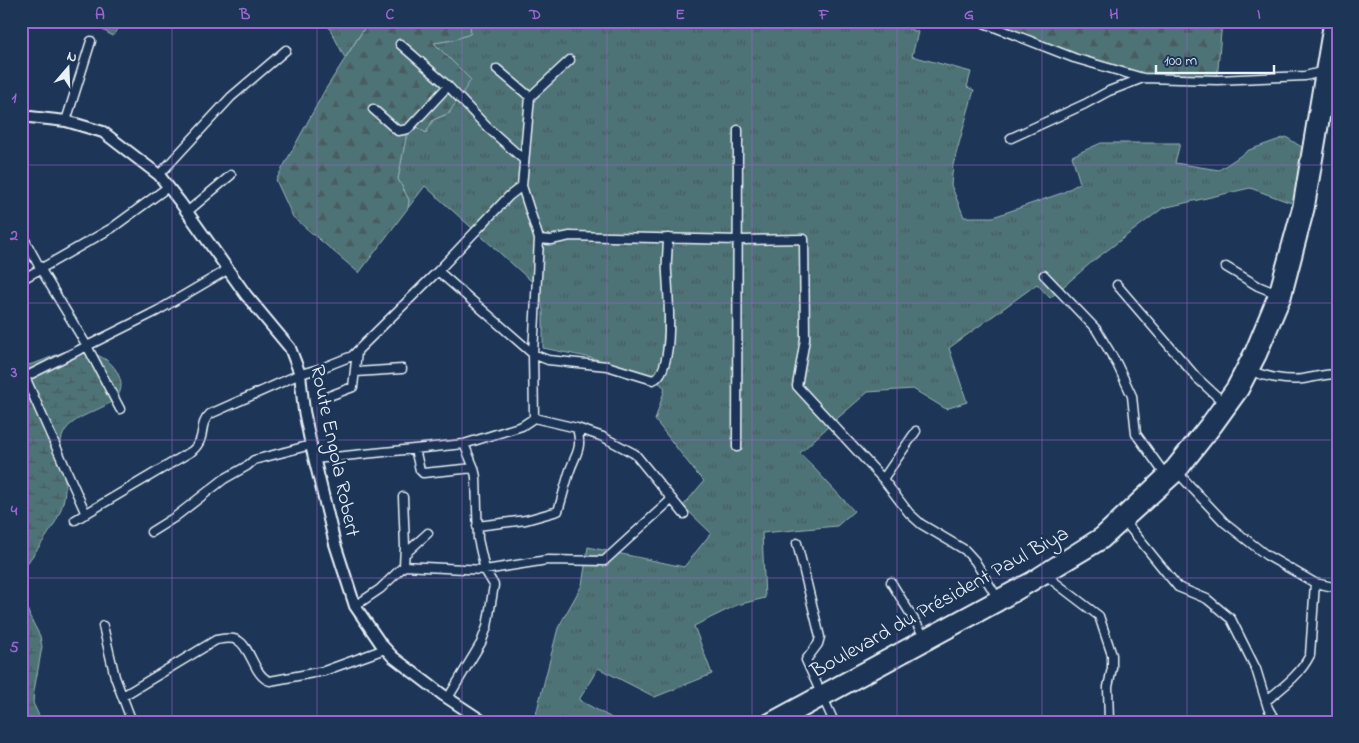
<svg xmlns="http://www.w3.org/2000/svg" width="1359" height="743" viewBox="0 0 1359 743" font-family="'Indie Flower',sans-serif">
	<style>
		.grass { fill: url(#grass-tufts); stroke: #9ab2b7 }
		.forest { fill: url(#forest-firs); stroke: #9ab2b7 }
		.wetland { fill: url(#wetland-marsh); stroke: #9ab2b7 }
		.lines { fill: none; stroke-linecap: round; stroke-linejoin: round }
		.minor-casing { stroke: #e8f1f8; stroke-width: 11 }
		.tertiary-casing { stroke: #e8f1f8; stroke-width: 14 }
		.secondary-casing { stroke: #e8f1f8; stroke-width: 15 }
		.minor { stroke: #1d3557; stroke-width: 8 }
		.tertiary { stroke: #1d3557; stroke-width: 10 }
		.secondary { stroke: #1d3557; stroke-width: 11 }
		.grid { fill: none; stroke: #9c67d0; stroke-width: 1; stroke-opacity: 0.55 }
		.labels { text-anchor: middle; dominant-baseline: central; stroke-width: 5; stroke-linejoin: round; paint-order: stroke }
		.street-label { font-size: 21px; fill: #e8f1f8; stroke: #1d3557 }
		.neatline { fill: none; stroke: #9c67d0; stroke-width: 2 }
		.grid-label { font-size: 16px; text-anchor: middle; font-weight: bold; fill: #9c67d0 }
	</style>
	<defs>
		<pattern id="grass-tufts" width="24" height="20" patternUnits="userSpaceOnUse" patternTransform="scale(1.25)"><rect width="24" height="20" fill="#4d7376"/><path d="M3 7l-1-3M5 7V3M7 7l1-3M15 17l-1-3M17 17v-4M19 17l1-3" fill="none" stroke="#495b5e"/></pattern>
		<pattern id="forest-firs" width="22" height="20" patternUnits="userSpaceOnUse" patternTransform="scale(1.25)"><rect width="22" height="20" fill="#4d7376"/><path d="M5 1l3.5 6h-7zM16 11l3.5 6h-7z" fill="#495b5e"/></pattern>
		<pattern id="wetland-marsh" width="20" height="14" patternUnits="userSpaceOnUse" patternTransform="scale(1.25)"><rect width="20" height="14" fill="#4d7376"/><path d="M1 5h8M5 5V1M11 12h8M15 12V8" fill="none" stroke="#495b5e"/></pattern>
	</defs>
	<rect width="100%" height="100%" fill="#1d3557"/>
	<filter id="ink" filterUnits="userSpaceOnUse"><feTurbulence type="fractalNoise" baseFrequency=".02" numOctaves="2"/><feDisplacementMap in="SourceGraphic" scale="10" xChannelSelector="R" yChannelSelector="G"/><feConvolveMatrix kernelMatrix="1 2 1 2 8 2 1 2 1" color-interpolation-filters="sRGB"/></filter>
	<g filter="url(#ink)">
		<path class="grass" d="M87 21H123L113 36Z
			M326 21H369L345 58Z
			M471 21H886L918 32 912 56 971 72 967 87 974 90 953 165 951 185 964 217H993L1062 193 1080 183 1072 156 1101 143H1180L1175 163 1219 170 1249 150 1286 137 1303 148 1308 209 1250 188 1163 208 1093 261 1050 298 1037 284 949 348 967 402 946 409 913 389 868 392 832 423 800 453 854 511 837 526 762 533 765 598 737 605 694 626 712 674 655 697 598 668 579 700 619 722H534L558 628 582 585 588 547 684 567 711 533 683 506 704 481 697 474 655 420 665 388 650 375 592 358 543 348V310L539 288 425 186 408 208 409 200 398 179 409 122 426 133 433 120 450 113 433 43 453 40 470 34Z"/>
		<path class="forest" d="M369 21H471L470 34 453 40 434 43 471 80 449 113 433 120 426 133 409 122 398 179 409 200 408 208 359 273 293 217 276 180 325 90Z
			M984 21H1222L1217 80 1123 73Z"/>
		<path class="wetland" d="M68 351C89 350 113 356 120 379 122 385 121 392 117 397 105 411 69 415 62 437 59 446 64 457 65 467 65 474 65 482 65 490 63 523 37 546 21 573V366C37 365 52 355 68 351Z
			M21 590 30 617 40 636 42 647 34 691 33 703 42 722H21Z"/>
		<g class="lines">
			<g class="minor-casing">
				<path id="minor" d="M984 21V23L1074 58 1143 78 1217 80 1305 76 1321 72
					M400 44 448 86 487 127 524 160
					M570 60 530 97 522 186 539 239 533 354 548 360 607 366 653 380C676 371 668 294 667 273 666 262 668 250 668 238
					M497 69 530 97
					M373 109 398 131 408 129 448 86
					M66 121 91 41
					M1011 138 1085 104 1109 91 1143 78
					M159 175 231 97 286 50
					M187 212 231 175
					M21 233 40 268 87 346 120 409
					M539 239 551 240 570 236 738 240 804 239 805 339 797 386 883 479 909 513 921 524 965 550 975 561 998 599
					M1226 267 1258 286 1275 293
					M438 271 509 196 522 186
					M1044 275 1096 329 1117 364 1132 396 1136 434 1164 473
					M21 280 112 228 168 187
					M1117 285 1197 378 1222 401
					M1249 370C1265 377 1286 381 1303 379 1315 377 1326 374 1338 374
					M356 372 402 369
					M25 377 86 514
					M21 379 157 311 227 270
					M329 396 353 387 357 352
					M464 444 474 468
					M737 447 738 130
					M415 449 420 470 423 473 474 468 476 477 478 539 485 570 494 585 487 627 481 643 448 698
					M314 459 464 444 522 426 534 418
					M1179 474 1224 522 1266 555 1315 583 1338 588
					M883 479 916 431
					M403 497 405 546 404 566
					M75 520 192 451C208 437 197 426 210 414L300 374 319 369 352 356 438 271 533 354 534 418 577 428 603 437 635 454 684 514
					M1126 523 1178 587 1207 599 1231 619 1256 669 1268 708 1276 722
					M477 526 526 520 558 511C562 499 565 486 569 473 575 454 583 450 577 428
					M151 532 175 517 224 479 247 466 254 460 311 445
					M797 543 820 637 818 644 806 660 834 722
					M405 554 428 533
					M1048 577 1099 616 1112 655V668L1108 687 1109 722
					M891 582 924 636
					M355 606 380 589 404 566 485 570 547 560 604 561 672 499
					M103 626 115 677 132 722
					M123 696 216 640C222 639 231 637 237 640 251 646 254 677 270 681L324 671 385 649
					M1266 701C1283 687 1300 675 1310 655L1315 583"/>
			</g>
			<g class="tertiary-casing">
				<path id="tertiary" d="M21 116 66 121 103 132 159 175 180 202 246 295 290 348 300 374 304 411 311 445 335 544 355 606 381 644 393 657 443 695 484 722"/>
			</g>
			<g class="secondary-casing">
				<path id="secondary" d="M764 722 1031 578 1100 534 1172 466 1208 421 1233 386 1251 351 1275 293 1299 206 1330 21
					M783 722 997 606 1104 542 1179 474 1216 427 1242 391 1260 356 1285 297 1308 209 1338 32"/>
			</g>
			<use href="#minor" class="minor"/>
			<use href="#tertiary" class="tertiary"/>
			<use href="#secondary" class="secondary"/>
		</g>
	</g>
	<path class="grid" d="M172 21V722M317 21V722M462 21V722M607 21V722M752 21V722M897 21V722M1042 21V722M1187 21V722M21 165H1338M21 303H1338M21 440H1338M21 578H1338"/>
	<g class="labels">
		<g class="street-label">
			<text transform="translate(334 451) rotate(78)">Route Engola Robert</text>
			<text transform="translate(940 603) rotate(-29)">Boulevard du Président Paul Biya</text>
		</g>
	</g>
	<rect width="1359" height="743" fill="none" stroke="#1d3557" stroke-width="55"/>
	<g transform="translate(68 68) rotate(19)" stroke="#1d3557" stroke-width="4" paint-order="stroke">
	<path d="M0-4L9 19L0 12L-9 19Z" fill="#e8f1f8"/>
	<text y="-8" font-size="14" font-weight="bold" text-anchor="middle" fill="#e8f1f8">N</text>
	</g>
	<path d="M1156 65v8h118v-8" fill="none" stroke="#e8f1f8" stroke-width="2.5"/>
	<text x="1164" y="65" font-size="15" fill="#e8f1f8" stroke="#1d3557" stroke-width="4" paint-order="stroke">100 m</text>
	<rect x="28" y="28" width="1304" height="688" class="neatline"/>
	<g class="grid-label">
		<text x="100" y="19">A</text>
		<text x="245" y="19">B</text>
		<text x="390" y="19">C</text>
		<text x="535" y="19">D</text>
		<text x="680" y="19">E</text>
		<text x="824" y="19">F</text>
		<text x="969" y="19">G</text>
		<text x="1114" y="19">H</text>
		<text x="1259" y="19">I</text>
		<text x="14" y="102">1</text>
		<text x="14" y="240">2</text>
		<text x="14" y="377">3</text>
		<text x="14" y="515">4</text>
		<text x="14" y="652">5</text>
	</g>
</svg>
